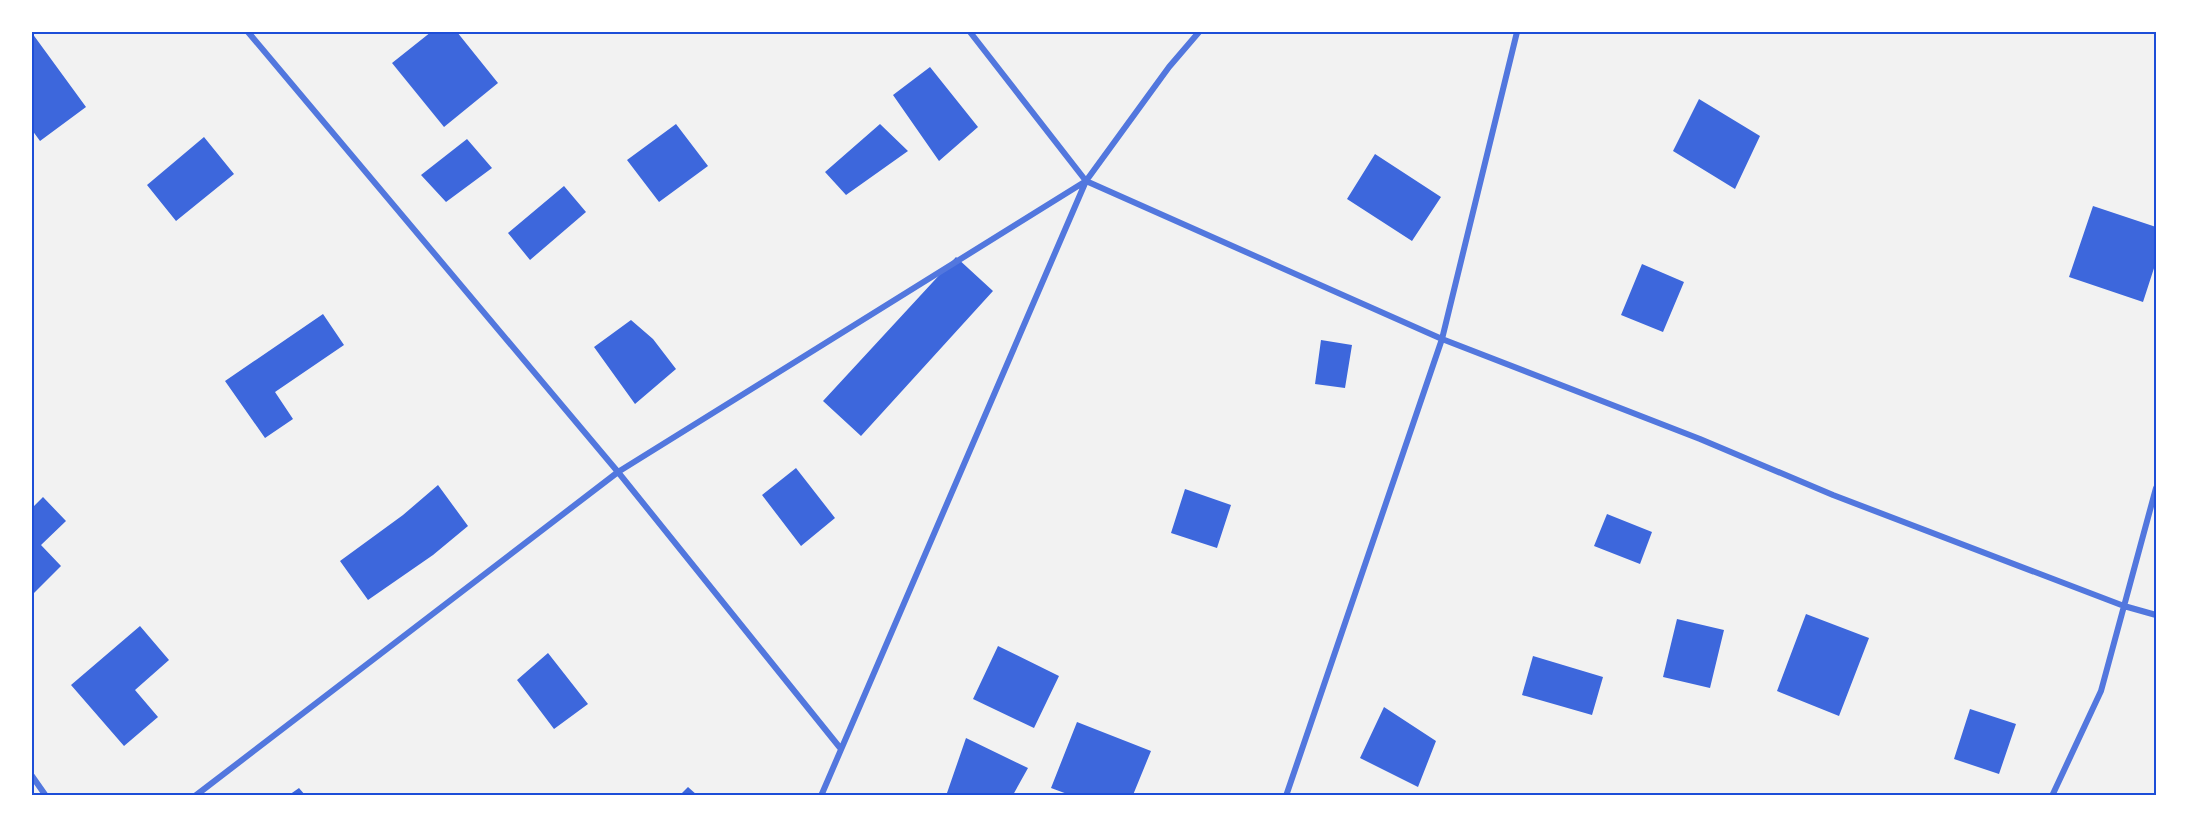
<svg xmlns="http://www.w3.org/2000/svg" width="2188" height="827" viewBox="0 0 2188 827" font-family="Commissioner,sans-serif">
	<style>
		.building { fill: #3d67dc }
		.lines { fill: none; stroke-linecap: round; stroke-linejoin: round }
		.minor { stroke: #5277de; stroke-width: 6 }
		.neatline { fill: none; stroke: #1d4ed8; stroke-width: 2 }
	</style>
	<rect width="100%" height="100%" fill="#f2f2f2"/>
	<path class="building" d="M431 32H457L498 83 444 127 392 63Z
		M32 33 86 107 40 141 32 130Z
		M930 67 978 127 939 161 893 95Z
		M1699 99 1760 136 1735 189 1673 151Z
		M676 124 708 166 659 202 627 160Z
		M880 124 908 151 846 195 825 172Z
		M204 137 234 174 176 221 147 185Z
		M467 139 492 168 446 202 421 175Z
		M1375 154 1441 197 1412 241 1347 199Z
		M564 186 586 212 530 260 508 233Z
		M2093 206 2156 227V262L2143 302 2069 277Z
		M956 257 993 291 861 436 823 401Z
		M1642 264 1684 282 1663 332 1621 315Z
		M323 314 344 345 275 392 293 419 265 438 225 381Z
		M631 320 653 339 676 369 635 404 594 347Z
		M1321 340 1352 345 1345 388 1315 384Z
		M796 468 835 518 801 546 762 495Z
		M438 485 468 526 433 555 368 600 340 561 403 515Z
		M1185 489 1231 505 1217 548 1171 533Z
		M43 497 66 521 41 545 61 566 32 595V508Z
		M1607 514 1652 532 1640 564 1594 546Z
		M1806 614 1869 638 1839 716 1777 691Z
		M1677 619 1724 630 1710 688 1663 677Z
		M140 626 169 660 135 690 158 717 124 746 71 685Z
		M998 646 1059 676 1034 728 973 699Z
		M548 653 588 704 554 729 517 680Z
		M1533 656 1603 677 1592 715 1522 695Z
		M1384 707 1436 741 1418 787 1360 758Z
		M1970 709 2016 724 1999 774 1954 759Z
		M1077 722 1151 751 1133 795H1070L1051 788Z
		M966 738 1028 768 1013 795 947 793Z
		M688 787 697 795H680Z
		M299 788 305 795H289Z"/>
	<g class="lines">
		<path class="minor" d="M248 32 618 472 841 749
			M970 32 1086 181 1442 339 1700 439 1833 495 2124 606 2156 615
			M32 776 46 796
			M195 796 618 472 1086 181
			M821 796 1086 181 1169 67 1199 32
			M1286 796 1442 339 1517 32
			M2052 796 2101 691 2156 488"/>
	</g>
	<rect width="2188" height="827" fill="none" stroke="#ffffff" stroke-width="66"/>
	<rect x="33" y="33" width="2122" height="761" class="neatline"/>
</svg>
